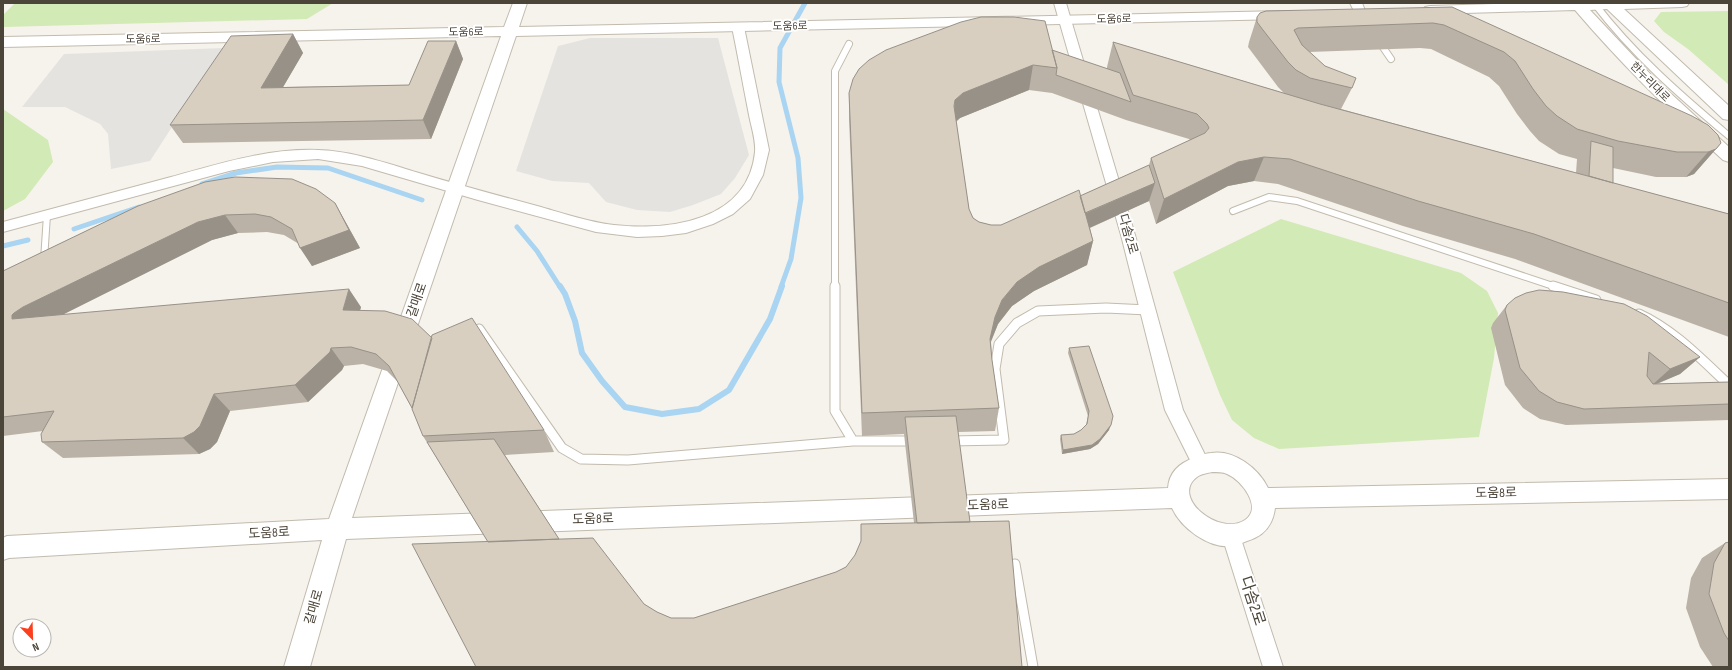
<svg xmlns="http://www.w3.org/2000/svg" width="1732" height="670" viewBox="0 0 1732 670" font-family="'Sofia Sans Condensed','Noto Sans KR',sans-serif">
	<style>
		.green { fill: #d2eab5 }
		.parking { fill: #e5e3e0 }
		.lines { fill: none; stroke-linecap: round; stroke-linejoin: round }
		.stream-far1 { stroke: #a9d4f2; stroke-width: 5 }
		.stream { stroke: #a9d4f2; stroke-width: 6 }
		.service-far1-casing { stroke: #c2bbae; stroke-width: 8 }
		.service-casing { stroke: #c2bbae; stroke-width: 11 }
		.minor-casing { stroke: #c2bbae; stroke-width: 2 }
		.tertiary-casing { stroke: #c2bbae; stroke-width: 2 }
		.service-far1 { stroke: #fff; stroke-width: 6 }
		.service { stroke: #fff; stroke-width: 9 }
		.minor { fill: #fff; fill-rule: evenodd }
		.tertiary { fill: #fff; fill-rule: evenodd }
		.wall { fill: #bab2a6; fill-rule: evenodd }
		.shaded-wall { fill: #979187 }
		.building { fill: #d8cfc1; stroke: #979187 }
		.labels { text-anchor: middle; dominant-baseline: central; stroke-width: 4; stroke-linejoin: round; paint-order: stroke }
		.far-street-label { font-size: 11px; fill: #4b4439; stroke: #fff }
		.street-label { font-size: 13px; fill: #4b4439; stroke: #fff }
		.near-street-label { font-size: 16px; fill: #4b4439; stroke: #fff }
	</style>
	<rect width="100%" height="100%" fill="#f6f3ec"/>
	<path class="green" d="M15 3H333L307 19 4 27 3 15Z
		M1729 11V85L1688 49 1664 32 1654 21 1661 12Z
		M3 109 48 140 53 162 25 199 3 211Z
		M1281 219 1461 273 1487 291 1498 313 1494 358 1479 437 1279 449 1254 438 1232 420 1220 395 1173 272Z"/>
	<path class="parking" d="M590 38H718L749 155 735 178 721 194 693 205 670 212 637 210 606 202 589 183 552 181 516 171 558 46Z
		M223 48 150 161 111 169 108 134 100 124 65 107H22L64 54Z"/>
	<g class="lines">
		<path class="stream-far1" d="M202 184 236 173 277 167 328 168 422 200
			M517 227 537 251 560 287
			M74 229 139 207
			M3 246 28 240
			M781 287 791 259 801 198 798 158 779 82 780 48 805 3"/>
		<path class="stream" d="M560 286 565 294 575 321 582 353 602 381 625 407 662 414 699 409 729 390 770 319 782 286"/>
		<g class="service-far1-casing">
			<path id="service-far1" d="M1594 3C1633 54 1680 95 1729 136
				M1378 40 1391 59
				M1233 211 1269 197 1297 201 1556 287
				M44 260 47 215
				M835 287V71L849 44"/>
		</g>
		<g class="service-casing">
			<path id="service" d="M835 286V411L853 441
				M1553 286 1596 300
				M1639 314C1674 330 1701 359 1729 385
				M479 329 562 448 581 459 628 460 853 441H914
				M950 441 1004 440 995 369 999 344 1017 323 1038 311 1106 308 1148 310
				M1015 564 1033 667"/>
		</g>
		<g class="minor-casing">
			<path id="minor" d="M1054 3H1066L1135 235 1183 410 1209 463 1206 468 1200 471 1194 468 1165 410 1121 235Z
				M1350 3H1362L1366 13 1364 15H1356Z
				M738 23 742 24 744 27 769 150 763 175 750 199 733 214 713 224 686 233 662 236 637 237 596 232 478 200 362 166 318 159 273 162 229 171 3 232V222C59 207 115 192 171 177 219 164 268 148 318 150 352 151 386 163 419 173 459 185 500 196 541 207 565 214 589 222 614 225 670 231 748 221 755 152 756 140 751 126 749 115 743 85 738 56 732 27L734 24Z
				M1231 527 1238 530 1240 536 1283 667H1263L1222 536 1224 530Z"/>
		</g>
		<g class="tertiary-casing">
			<path id="tertiary" d="M513 3H527L519 27 1286 11 1291 12 1293 15 1291 18 1286 19 516 36 352 518 1168 488C1169 473 1179 463 1194 458 1199 456 1206 453 1211 453 1234 449 1259 469 1268 488L1729 479V499L1275 508C1273 525 1264 536 1247 541 1242 543 1237 545 1232 546 1209 549 1181 528 1172 508L346 539 310 667H284L322 540 9 558 3 560V538L7 536 329 519 501 36 3 47V37L504 27ZM1212 472C1217 472 1223 472 1227 474 1242 480 1263 508 1245 520 1219 537 1170 497 1197 477 1201 474 1208 473 1212 472Z
				M1526 3H1689L1687 6 1682 7 1624 9 1729 106V120L1723 119 1607 9 1590 10 1655 79 1729 147V162L1723 160C1671 113 1621 64 1575 10L1430 14 1425 13 1423 10 1425 7 1430 6Z"/>
		</g>
		<use href="#service-far1" class="service-far1"/>
		<use href="#service" class="service"/>
		<use href="#minor" class="minor"/>
		<use href="#tertiary" class="tertiary"/>
	</g>
	<path class="wall" d="M1452 7 1721 143 1694 174 1686 177H1656L1613 168V183L1729 214V337L1515 259 1403 226 1278 184 1254 181 1228 186 1156 224 1149 201 1090 228 1093 241 1087 265 1034 291 1012 306 998 324 991 342 992 360 999 408 995 431 958 432 970 522 1022 667H476L488 542 423 436 412 408 397 381 387 371 363 364 344 366 342 370 308 402 230 411 217 442 210 449 199 454 63 458 42 442 43 431 3 436V271L138 206 335 203 360 248 312 266 299 244 284 235 267 232 238 233 212 240 62 315 361 307 360 310 432 338 544 430 554 452 505 455 559 539 644 604 657 612 671 618H694L836 572 846 567 914 523 904 434 862 436 849 118V93L1052 50 1107 69V67L1113 42 1284 93 1278 87 1248 47 1249 42 1257 17ZM1420 48 1431 49 1489 77 1499 86 1517 114 1530 131 1539 141 1559 154 1577 159 1576 173 1341 109 1352 88 1325 66 1309 52ZM1029 90 1052 93 1126 120 1189 139 1190 140 1151 158 1149 165 1080 196 1001 225H991L979 222 973 218 969 209 956 122 960 118Z
		M293 34 303 53 283 87 409 85 456 41 463 59 431 139 183 143 170 125Z
		M1507 305 1700 357 1680 374 1657 384 1729 382V420L1566 425 1540 419 1523 408 1505 385 1491 328 1493 323Z
		M1069 348 1109 430 1098 444 1090 449 1062 454 1060 439 1061 435 1074 434 1081 430 1086 425 1088 416 1068 353Z
		M1729 542V667H1713L1700 647 1686 608 1691 578 1702 558 1725 543Z"/>
	<path class="shaded-wall" d="M293 34 303 53 272 106 261 88Z
		M456 41 463 59 431 139 423 120Z
		M1033 65 1029 90 960 118 952 125 955 100 963 93Z
		M1716 149 1694 174 1686 177 1708 152Z
		M1264 157 1254 181 1228 186 1156 224 1164 199 1238 162Z
		M1155 183 1149 201 1078 233 1082 215Z
		M335 203 360 248 312 266 300 248Z
		M225 215 238 233 212 240 42 325 12 319V315L14 313 23 307 198 222Z
		M1093 241 1087 265 1034 291 1012 306 998 324 991 341 990 339 995 317 1002 300 1017 282 1039 267Z
		M349 289 361 307 355 328 343 310Z
		M331 348 344 366 342 370 308 402 295 385Z
		M1700 357 1680 374 1651 386 1670 369Z
		M214 394 230 411 217 442 210 449 199 454 183 438Z
		M1111 425 1109 430 1098 444 1090 449 1062 454 1063 450Z"/>
	<path class="building" d="M1452 7 1692 116 1708 125 1718 135 1721 143 1716 149 1708 152H1677L1618 141 1577 129 1557 116 1546 106 1533 89 1515 61 1504 52 1444 25 1433 23 1298 28 1294 30 1302 45 1325 66 1356 78 1352 88 1310 78 1296 70 1288 62 1263 30 1257 22V17L1260 13 1266 11Z
		M981 17H1014L1045 21 1057 68 1033 65 963 93 955 100 954 106 969 209 973 218 979 222 991 225H1001L1079 190 1093 241 1039 267 1017 282 1002 300 995 317 990 339 992 360 999 408 862 413 849 93 853 79 859 69 869 60 886 50 961 22Z
		M293 34 261 88 409 85 428 41H456L423 120 170 125 231 36Z
		M1113 42 1320 104 1729 214V303L1534 234 1418 201 1290 159 1264 157 1238 162 1164 199 1151 158 1205 133 1209 128 1207 124 1197 114 1133 95Z
		M1052 50 1120 73 1131 102 1056 75 1057 68Z
		M1591 141 1613 147V183L1589 176Z
		M1149 165 1155 183 1085 213 1080 196Z
		M235 177 292 179 316 189 335 203 349 230 300 248 292 229 271 217 255 214 225 215 198 222 23 307 14 313 12 315V319L349 289 343 310 385 311 412 319 432 338 412 408 389 366 376 354 351 347 331 348 330 352 295 385 214 394 200 426 194 432 183 438 42 442 41 434 54 411 3 417V271L138 206 205 182Z
		M1539 290 1563 292 1624 304 1647 316 1700 357 1670 369 1649 352 1647 376 1653 384 1729 382V404L1584 409 1557 402 1539 391 1520 368 1505 310 1507 305 1515 298 1526 293Z
		M472 318 544 430 423 436 412 409 432 335Z
		M1089 346 1113 416 1111 425 1100 439 1092 445 1063 450 1061 435 1074 434 1081 430 1087 424 1089 411 1069 348Z
		M956 416 970 522 917 523 905 417Z
		M494 439 559 539 488 542 427 442Z
		M1009 521 1022 667H476L412 544 593 538 644 604 657 612 671 618H694L836 572 846 567 855 555 861 541V524Z
		M1729 542V641L1724 633 1709 594 1714 563 1725 543Z"/>
	<g class="labels">
		<g class="far-street-label">
			<text transform="translate(1114 19) rotate(-1)">도움6로</text>
			<text transform="translate(790 26) rotate(-1)">도움6로</text>
			<text transform="translate(466 32) rotate(-1)">도움6로</text>
			<text transform="translate(143 39) rotate(-1)">도움6로</text>
			<text transform="translate(1650 82) rotate(45)">한누리대로</text>
		</g>
		<g class="street-label">
			<text transform="translate(1128 234) rotate(74)">다솜2로</text>
			<text transform="translate(417 300) rotate(-71)">갈매로</text>
			<text transform="translate(1496 493) rotate(-1)">도움8로</text>
			<text transform="translate(988 505) rotate(-2)">도움8로</text>
			<text transform="translate(593 519) rotate(-2)">도움8로</text>
			<text transform="translate(269 533) rotate(-3)">도움8로</text>
			<text transform="translate(314 607) rotate(-74)">갈매로</text>
		</g>
		<g class="near-street-label">
			<text transform="translate(1252 601) rotate(72)">다솜2로</text>
		</g>
	</g>
	<rect width="1732" height="670" fill="none" stroke="#4b4439" stroke-width="8"/>
	<g transform="translate(32 638) rotate(157)"><circle r="19" fill="#ffffff" stroke="#b7b4b0"/>
	<path d="M0-3L7 15L0 10L-7 15Z" fill="#fc3f1d"/>
	<text y="-6" font-size="11" font-weight="bold" text-anchor="middle" fill="#4b4439">N</text>
	</g>
</svg>
